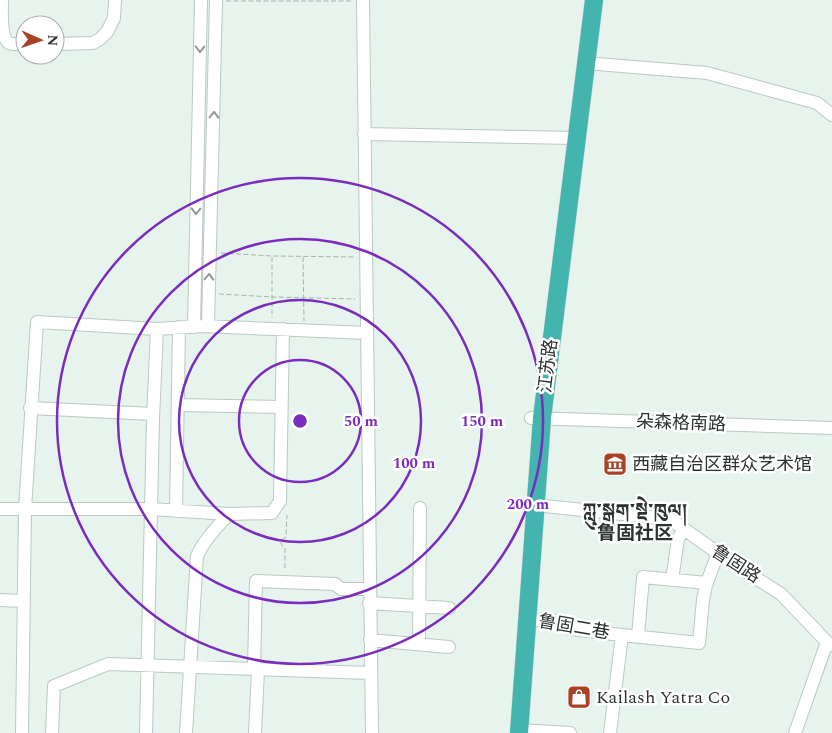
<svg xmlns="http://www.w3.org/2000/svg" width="832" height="733" viewBox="0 0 832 733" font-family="Spectral,'Noto Sans SC','Noto Serif Tibetan',serif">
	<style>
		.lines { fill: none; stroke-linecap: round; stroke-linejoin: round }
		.minor-casing { stroke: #bbc9c1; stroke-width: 14 }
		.highway-casing { stroke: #d1d2d1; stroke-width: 19 }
		.path { stroke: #a8b3ae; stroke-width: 1; stroke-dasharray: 5 2.5; stroke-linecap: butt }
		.minor { stroke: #fff; stroke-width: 12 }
		.highway { stroke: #44b4ae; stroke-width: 18 }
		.oneway { stroke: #969897 }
		.ring { fill: none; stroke: #7b2cbf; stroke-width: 2.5 }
		.labels { text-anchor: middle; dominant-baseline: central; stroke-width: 5; stroke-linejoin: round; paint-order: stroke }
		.street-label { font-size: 18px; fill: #2c322f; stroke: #fff }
		.poi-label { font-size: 18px; fill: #2c322f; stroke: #fff; text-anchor: start }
		.neighbourhood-label { font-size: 19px; font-weight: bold; fill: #2c322f; stroke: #fff }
		.centre { fill: #7b2cbf; stroke: #fff; stroke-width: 2.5 }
		.ring-label { font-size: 15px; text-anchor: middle; font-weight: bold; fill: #7b2cbf; stroke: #fff; stroke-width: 5; stroke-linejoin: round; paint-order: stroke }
	</style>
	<rect width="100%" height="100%" fill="#e6f4ed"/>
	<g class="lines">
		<g class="minor-casing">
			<path id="minor" d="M2 0C2 10 0 38 9 43 14 45 20 44 25 44
				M363 0 372 733
				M55 44 93 43 100 39 107 32 114 18 115 0
				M585 63 707 73 817 103 832 115
				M364 134 576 138
				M208 326 216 0
				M194 327 201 0
				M178 405 281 407
				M30 408 153 414
				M531 418 832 428
				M535 505 670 519 729 561 781 594 827 642 832 645
				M0 509H151L229 514 272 513 280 501 283 329
				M176 511 179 327
				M672 580 678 539 684 529
				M0 600 23 601
				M369 603 449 608
				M527 620 563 621V625H571L570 629 622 635
				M638 636 643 577 707 583
				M370 640 449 647
				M419 644 420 508
				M519 730 570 733
				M22 733 25 509 37 322 157 329 203 326 367 333
				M52 733 54 686 108 664 370 673
				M146 733 153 419 157 329
				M186 733 197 556C204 540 217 527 229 514
				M255 733 258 671 254 668 256 581 335 584 341 589H369
				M610 733 622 635 699 643 703 600 706 585 718 553
				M795 733 827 642"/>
		</g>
		<g class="highway-casing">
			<path id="highway" d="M519 733 542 418 594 0"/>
		</g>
		<path class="path" d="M226 1H352
			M221 253 272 256 355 257
			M272 257V318
			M303 257 304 321
			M219 294 273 297 355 299
			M285 568V548L281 544 282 540 286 537 287 515"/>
		<use href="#minor" class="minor"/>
		<use href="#highway" class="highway"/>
	</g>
	<defs><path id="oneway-chevron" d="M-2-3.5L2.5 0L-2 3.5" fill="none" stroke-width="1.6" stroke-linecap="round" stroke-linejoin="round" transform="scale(1.25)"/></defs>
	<g class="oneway">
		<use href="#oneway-chevron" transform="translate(200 49) rotate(91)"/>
		<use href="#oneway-chevron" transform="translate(214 115) rotate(-89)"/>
		<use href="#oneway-chevron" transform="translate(196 211) rotate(91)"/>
		<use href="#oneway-chevron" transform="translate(209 277) rotate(-88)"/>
	</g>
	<g class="ring">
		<circle cx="300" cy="421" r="61"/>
		<circle cx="300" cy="421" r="121"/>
		<circle cx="300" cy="421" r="182"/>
		<circle cx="300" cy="421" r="243"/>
	</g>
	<defs>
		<g id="museum-square" transform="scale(1.25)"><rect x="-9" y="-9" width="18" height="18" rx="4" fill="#a94125" stroke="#fff"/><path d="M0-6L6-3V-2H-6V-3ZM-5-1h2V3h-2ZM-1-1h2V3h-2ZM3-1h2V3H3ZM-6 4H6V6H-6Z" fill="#fff"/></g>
		<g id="shop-square" transform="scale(1.25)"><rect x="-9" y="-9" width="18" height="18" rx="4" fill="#a94125" stroke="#fff"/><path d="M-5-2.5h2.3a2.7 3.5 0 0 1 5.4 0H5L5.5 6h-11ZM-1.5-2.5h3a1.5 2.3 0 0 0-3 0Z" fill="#fff"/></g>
	</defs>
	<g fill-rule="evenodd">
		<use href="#museum-square" x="615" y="464"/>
		<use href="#shop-square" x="579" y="697"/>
	</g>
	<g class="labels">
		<g class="street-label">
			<text transform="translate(548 366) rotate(-83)">江苏路</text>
			<text transform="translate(681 423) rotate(2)">朵森格南路</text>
			<text transform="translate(736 564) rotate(33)">鲁固路</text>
			<text transform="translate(574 627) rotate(10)">鲁固二巷</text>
		</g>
		<g class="poi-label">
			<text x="632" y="464">西藏自治区群众艺术馆</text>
			<text x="596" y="697">Kailash Yatra Co</text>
		</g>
		<g class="neighbourhood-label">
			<text x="635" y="511">ཀླུ་སྒུག་སྡེ་ཁུལ།<tspan x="635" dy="22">鲁固社区</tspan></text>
		</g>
	</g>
	<circle cx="300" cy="421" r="8" class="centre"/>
	<g class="ring-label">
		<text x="361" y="426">50 m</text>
		<text x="482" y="426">150 m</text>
		<text x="414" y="468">100 m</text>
		<text x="528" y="509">200 m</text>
	</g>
	<g transform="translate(40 40) rotate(92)"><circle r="24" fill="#ffffff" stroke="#abadac"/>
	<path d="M0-4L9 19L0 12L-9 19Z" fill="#a94125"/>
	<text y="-8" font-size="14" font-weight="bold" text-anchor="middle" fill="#2c322f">N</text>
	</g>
</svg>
